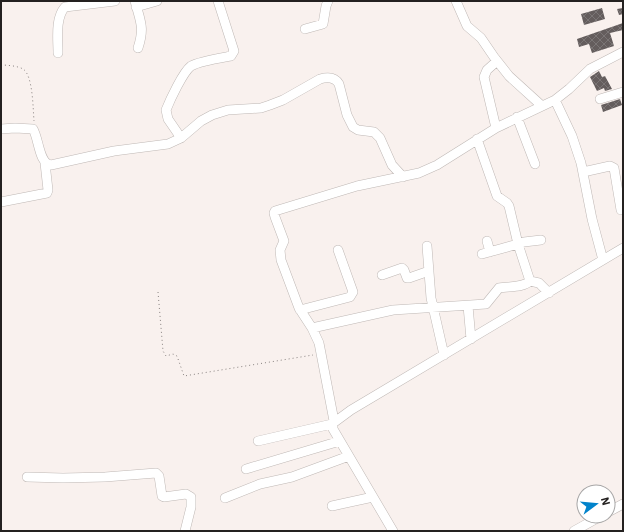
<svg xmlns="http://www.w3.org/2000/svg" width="624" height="532" viewBox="0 0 624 532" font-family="'IBM Plex Sans',sans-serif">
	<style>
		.building { fill: url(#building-cross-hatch) }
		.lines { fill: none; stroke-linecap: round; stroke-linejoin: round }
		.minor-casing { stroke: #bfb8b5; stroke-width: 10 }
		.path { stroke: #888280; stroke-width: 1; stroke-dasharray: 1 3; stroke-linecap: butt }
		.minor { stroke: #fff; stroke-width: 9 }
	</style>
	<defs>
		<pattern id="building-cross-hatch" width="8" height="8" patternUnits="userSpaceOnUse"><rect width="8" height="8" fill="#645d5d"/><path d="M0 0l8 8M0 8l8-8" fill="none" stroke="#7a7575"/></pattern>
	</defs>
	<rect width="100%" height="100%" fill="#f9f1ee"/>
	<path class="building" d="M602 8 605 19 584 25 581 14Z
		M623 8V14L619 15 617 9Z
		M623 23V30L610 33 614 46 592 53 589 44 579 47 577 39Z
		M599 71 602 77 605 76 612 89 605 91 604 88 597 91 590 77Z
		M620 99 622 105 603 112 601 105Z"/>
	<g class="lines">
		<g class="minor-casing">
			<path id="minor" d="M135 1C140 21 145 27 138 48
				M456 1 467 26 481 38 494 57 509 76 542 106
				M136 7 157 1
				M305 29 323 24 326 6 328 1
				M58 53C58 39 55 18 65 7L115 1
				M600 99 623 92
				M555 100 572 136 581 163 592 219 603 260
				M517 117 535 164
				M496 128 484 77 487 70 497 61
				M1 129 15 128 33 129C39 139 39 164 51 165L114 151 168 144 181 138 201 121 212 115 228 110 261 108 270 105 283 100 320 79C327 77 335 77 339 84L347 115 353 127 358 130 374 132 380 138 392 165 403 177
				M181 138 168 119 166 110C170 100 183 72 191 66 200 61 220 58 231 56L234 51 218 1
				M477 139 497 196 507 203 509 206 518 244 482 254
				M583 172 610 166 614 168 621 210
				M1 202 47 193 48 190 45 163
				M487 241 490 252
				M427 246 431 298 444 355
				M382 275 402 268 404 270 407 278H409L429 271
				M530 281 539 283 549 293
				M468 306 471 339
				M300 310 350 297 353 292 338 250
				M312 328 393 310 486 304 499 288C508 286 523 288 530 281L518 244 524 242 541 240
				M334 421 319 343 312 328 299 308 281 260 280 250 284 241 275 217 274 213 275 211 357 186 419 173 437 165 496 128 555 100 569 89 590 69 623 52
				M258 441 332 424
				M246 469 340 441
				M27 477 63 478 105 477 156 473 159 476 162 496 164 497 186 494 191 497V507L185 531
				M225 498 260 484 292 477 349 456
				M332 506 373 497
				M608 512 623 504
				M393 531 333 429 332 424 351 410 623 248
				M574 531 601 516"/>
		</g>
		<path class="path" d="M1 65C7 65 18 66 23 69 33 75 33 109 34 121
			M158 292 163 351 166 356 173 354 177 356 184 376 313 355"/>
		<use href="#minor" class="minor"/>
	</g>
	<rect width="624" height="532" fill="none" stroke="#242120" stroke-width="4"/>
	<g transform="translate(596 504) rotate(74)"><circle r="19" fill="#ffffff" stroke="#a7a6a6"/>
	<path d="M0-3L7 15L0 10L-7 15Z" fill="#0283cb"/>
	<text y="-6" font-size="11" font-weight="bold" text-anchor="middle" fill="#242120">N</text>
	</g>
</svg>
